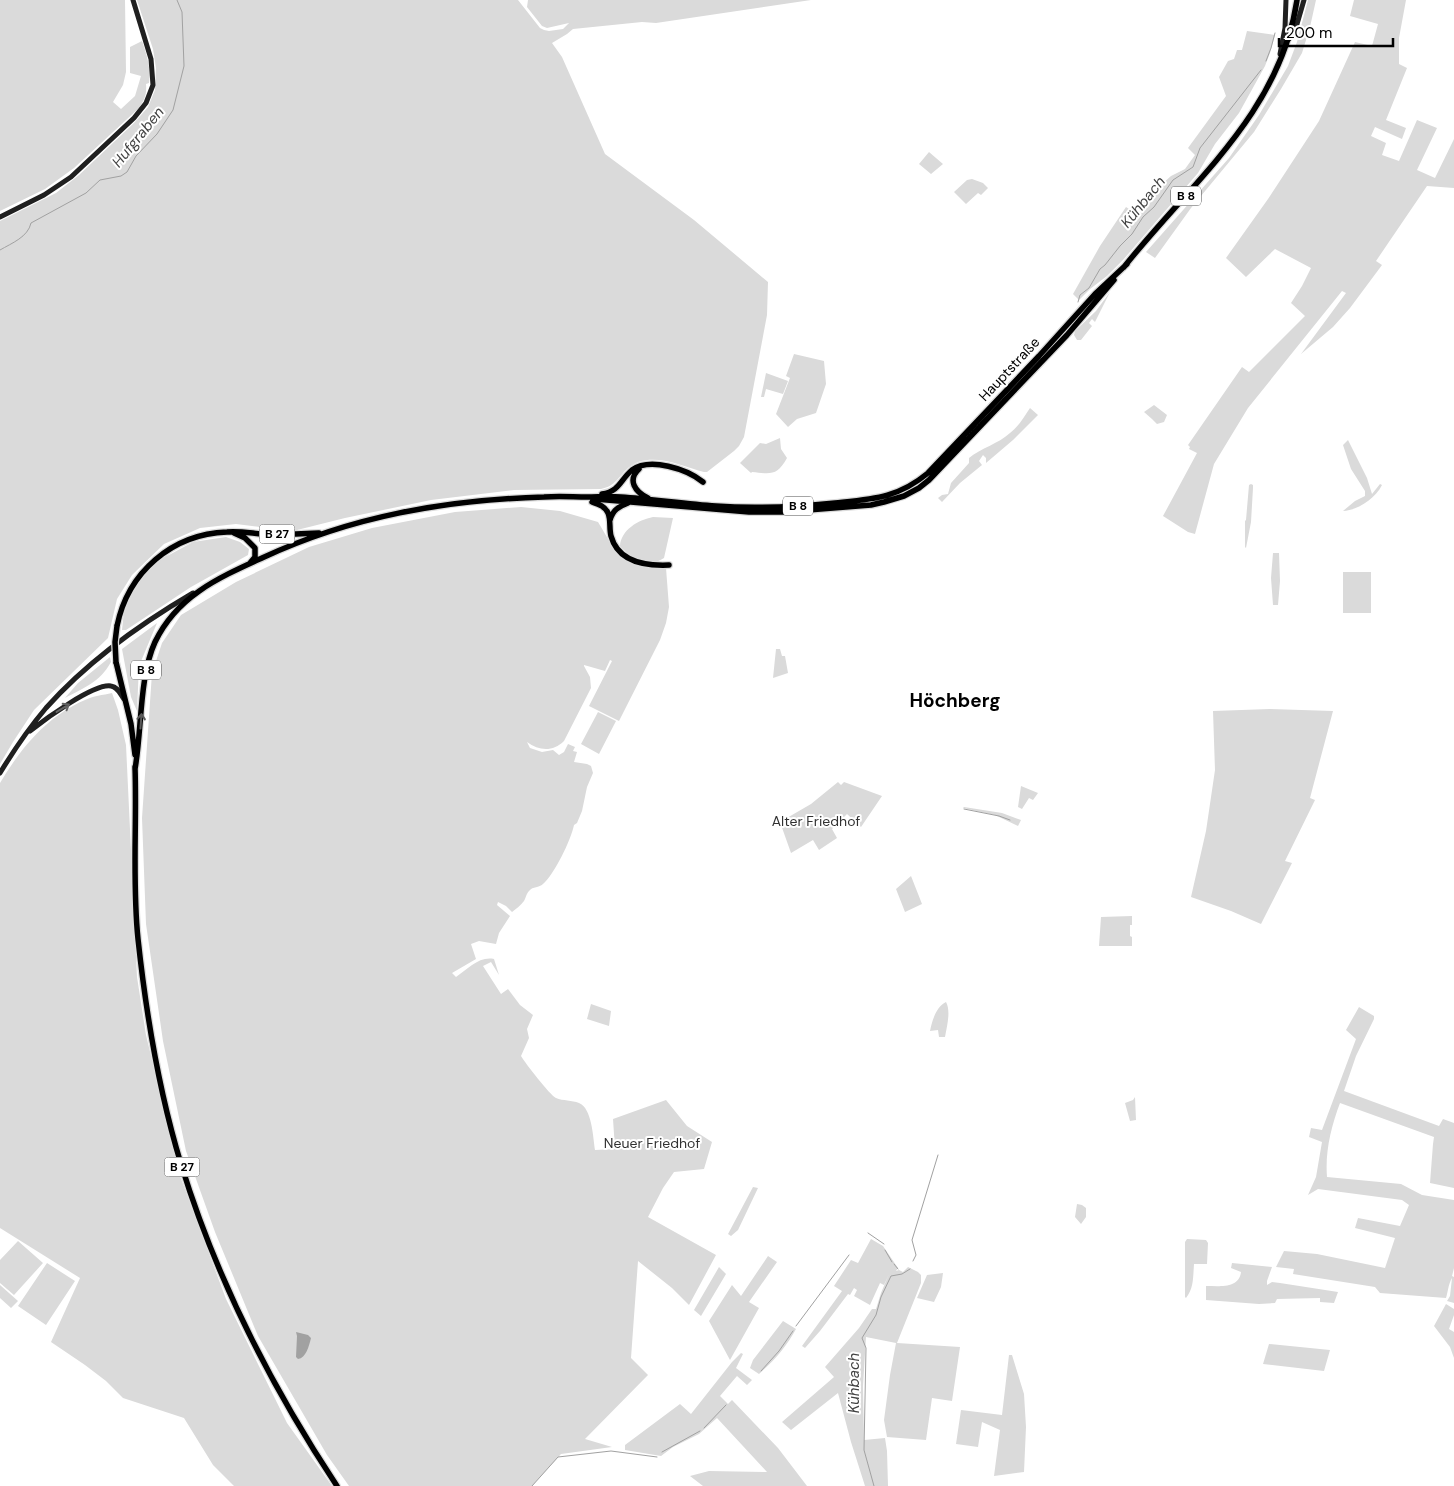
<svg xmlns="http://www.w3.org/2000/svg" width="1454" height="1486" viewBox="0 0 1454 1486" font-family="'DM Sans',sans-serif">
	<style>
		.green { fill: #dadada }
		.water { fill: #a1a1a1 }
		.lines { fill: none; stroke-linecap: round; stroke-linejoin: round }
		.stream { stroke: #a1a1a1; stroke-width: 1 }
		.primary-casing { stroke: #dbdbdb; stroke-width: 8 }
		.secondary { stroke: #202020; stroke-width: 5 }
		.primary { stroke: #000; stroke-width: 5.5 }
		.primary-bridge-casing { stroke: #dbdbdb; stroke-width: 8; stroke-linecap: butt }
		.primary-bridge { stroke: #000; stroke-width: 5.5 }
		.oneway { stroke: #636363 }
		.oneway2 { stroke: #595959 }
		.labels { text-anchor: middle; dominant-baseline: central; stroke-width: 4; stroke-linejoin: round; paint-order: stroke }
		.shield { fill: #fff; stroke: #4c4c4c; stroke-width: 1 }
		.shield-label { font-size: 12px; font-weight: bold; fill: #000 }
		.street-label { font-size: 14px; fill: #000; stroke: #fff }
		.park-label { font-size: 14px; fill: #313131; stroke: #fff }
		.water-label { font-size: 15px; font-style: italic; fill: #424242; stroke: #fff }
		.district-label { font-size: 19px; font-weight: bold; fill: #000; stroke: #fff }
	</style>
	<rect width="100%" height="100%" fill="#fff"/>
	<path class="green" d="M0 0H125L126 72 123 85 113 102 121 109 135 96 141 76 130 73V47L142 41C147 55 151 68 149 83L146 84C147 95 144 101 138 109L74 168 45 189 0 211Z
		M137 0H518L540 28 544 30 549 31 563 29 569 23 547 28 542 26 527 7 528 0H811L656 23 642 22 573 29 567 34 552 43 562 57 605 154 694 220 768 282 767 315 744 437 739 446 734 451 707 472H704C682 466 649 450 628 468 618 477 616 486 601 489L514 490 431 500 345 518 293 531 236 524 200 528 164 544 132 575 117 599 108 638 34 710 13 742 0 764V221L56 193 79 175 134 123 148 107 155 90 156 68 153 49Z
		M1308 0H1316L1310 27 1302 53 1281 89 1254 132 1191 208 1155 258 1146 252 1229 158 1259 115 1288 66 1297 42Z
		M1354 0H1406L1399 38V64L1407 68 1386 120 1406 128 1402 139 1375 127 1371 136 1386 143 1382 155 1399 161 1417 120 1437 128 1417 170 1435 178 1454 139V188L1427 186 1376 261 1382 265 1350 308 1333 327 1301 354 1346 293 1342 291 1248 408 1214 464 1195 534 1188 532 1163 516 1197 453 1189 449 1190 447 1188 445 1242 367 1249 372 1305 316 1291 303 1302 286 1311 268 1275 249 1246 277 1226 258 1268 199 1319 121 1355 42 1372 46 1378 24 1350 16Z
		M1247 31 1275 35 1270 53 1265 66 1239 113 1215 144 1198 173 1123 260 1107 276 1090 289 1079 300 1073 294 1100 246 1126 207 1132 211 1171 176 1185 169 1195 155 1188 148 1226 96 1219 77 1228 61 1234 59 1237 50H1242Z
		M929 152 943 164 931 174 919 164Z
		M972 179 983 183 988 188 981 195 978 193 966 204 954 192 967 180Z
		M1110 292 1095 322 1092 319 1089 323 1092 326 1081 340H1077L1074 335 1075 331 1096 311Z
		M794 354 824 361 826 384 816 413 797 419 788 427 776 414 790 378 786 376Z
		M766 373 788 381 783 394 766 389 764 397H761Z
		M1154 405 1167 415 1164 422 1157 424 1152 419 1144 412Z
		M1030 408 1038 415 1013 440 986 463V458L983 455 979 461 982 465 960 483 942 502 938 498 942 495 948 494 951 483 969 463V458C981 448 998 444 1010 433 1019 426 1024 417 1030 408Z
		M780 438 781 449 787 458C777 476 771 474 752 472L751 473 740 463 760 443 766 444Z
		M1348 440 1367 478 1372 494 1380 484 1382 485C1375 499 1358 510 1343 511L1355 501 1365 496V491L1351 469 1343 445Z
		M1251 484 1253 485V488L1251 522 1246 548 1245 547V521L1246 520 1249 485Z
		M521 507 560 511 598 522C619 557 623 569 666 568L669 607 666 623 660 640 619 721 589 706 612 661 610 660 605 671 584 665V666L590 677 591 688 564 741C553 752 539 751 527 742L530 748 542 752 553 750 559 755 564 752 568 744 575 747 573 751 577 752 574 762 587 764 591 766 593 773 587 787 582 811 577 823 574 825C571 840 554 875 543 884 539 888 533 886 529 891 526 894 526 898 524 901 521 905 516 909 512 912L506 906 498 902 497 905 510 916 499 933 496 944 479 941 471 944 476 959 452 973 456 977C468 969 479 956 494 959L499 975 491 962 483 966 501 994 508 989 520 1005 533 1015 527 1029 529 1038 521 1056C526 1064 549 1094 556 1098 563 1101 572 1100 579 1103 592 1108 593 1137 595 1150L615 1149 613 1119 666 1100 687 1126 712 1142 704 1169 674 1172 663 1188 648 1217 716 1255 689 1305 672 1288 638 1261 631 1358 648 1375 585 1439 612 1447 561 1454 532 1486H349L327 1455 258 1336 215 1232 186 1151 163 1041 146 924 142 818 152 673 162 643 181 615 236 582 309 547 372 528 455 512Z
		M653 517 673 518 664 558C648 569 631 558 620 546 621 530 638 520 653 517Z
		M226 537 240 542 249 549 248 555 191 587 126 630H122L124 611 131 594 149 568 162 557 169 555 193 542Z
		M1273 553H1279L1280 581 1278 605H1273L1271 578Z
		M1343 572H1371V613H1343Z
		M157 623 139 666 137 711 131 697 122 649Z
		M776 649H780L782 656H785L788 673 773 678Z
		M110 657 111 662C99 683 85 687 65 698L78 683Z
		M112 693 118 710 126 745 137 977 146 1035 180 1176 226 1299 287 1423 332 1486H234L213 1465 184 1418 123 1398 106 1381 85 1365 51 1342 80 1278 0 1228V783C21 748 47 716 85 700 93 696 103 695 112 693Z
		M1270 709 1333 711 1310 798 1315 800 1285 861 1292 863 1261 924 1231 911 1191 897 1206 831 1215 770 1213 711Z
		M598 712 616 721 599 754 581 744Z
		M838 782 841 785 844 782 882 796 861 827 847 814 832 829 837 838 819 850 813 840 791 853 780 822 811 804Z
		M1021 786 1038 793 1033 800 1029 798 1022 809 1018 807Z
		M964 807 1002 813 1021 820 1018 826 995 815 963 808Z
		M911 876 922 904 905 912 896 889Z
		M1132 916V925H1130V936L1132 937V946H1099L1101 917Z
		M946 1002C951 1011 947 1026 945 1037H939L938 1030 930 1031C932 1021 936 1007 946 1002Z
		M591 1004 611 1011 609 1026 587 1019Z
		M1359 1007 1374 1016V1019L1356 1056 1344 1091 1439 1126 1443 1119 1454 1123V1188L1430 1183 1433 1144 1434 1137 1340 1103C1331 1127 1325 1152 1327 1177L1401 1184 1422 1195 1454 1200V1268L1452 1276 1454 1277V1303L1447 1301 1450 1296 1452 1278C1448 1285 1448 1292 1446 1298L1380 1293 1375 1287 1293 1274 1294 1269 1276 1267 1284 1251 1317 1254 1385 1268 1395 1238 1355 1228 1358 1218 1400 1226 1409 1205 1402 1200 1318 1189 1308 1195 1316 1177 1322 1142 1309 1137 1311 1128 1322 1130 1356 1039 1346 1030Z
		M1135 1097 1136 1120 1130 1121 1125 1103 1133 1100Z
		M753 1187 758 1188 738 1230 731 1236 728 1234Z
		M1077 1204 1082 1205 1086 1208V1217L1081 1224 1075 1217Z
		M871 1239 883 1246 898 1268 896 1271 899 1270 903 1272 908 1267 918 1272 921 1275V1283L897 1343 960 1347 952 1401 932 1398 926 1440 887 1437 884 1420 890 1375 896 1343 866 1337 863 1386 864 1440 885 1438 887 1451 888 1486H865L851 1442 838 1393 791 1430 782 1422 834 1377 825 1367 859 1328 872 1309H876L881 1293 889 1274 884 1285 880 1283 870 1305 854 1296 857 1290 854 1288 850 1295 848 1294 820 1331 805 1348 802 1346 842 1291 834 1286 851 1260 858 1263Z
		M1187 1239 1206 1240 1208 1243 1207 1264H1194C1193 1277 1194 1288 1186 1298L1185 1297V1242Z
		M18 1241 43 1263 14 1295 0 1283V1260Z
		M768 1256 777 1262 749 1302 759 1308 730 1360 709 1321 732 1285 741 1296Z
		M47 1263 75 1281 46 1325 18 1306Z
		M1232 1263 1272 1267 1267 1281V1285L1272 1282 1280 1283 1338 1292 1334 1303 1320 1302V1298L1277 1299 1275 1303 1259 1304 1206 1300V1286C1219 1286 1239 1289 1241 1272L1231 1268Z
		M719 1267 726 1274 701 1316 694 1310Z
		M943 1273 941 1287 934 1302 917 1298 927 1275Z
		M0 1285 18 1301 11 1308 0 1298Z
		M1446 1304 1454 1309V1315L1449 1329 1454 1332V1358L1450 1347 1434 1326Z
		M783 1321 796 1329C787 1346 774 1361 759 1374L750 1368 753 1360Z
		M1269 1344 1330 1350 1324 1371 1263 1364Z
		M741 1353 743 1354 736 1368 752 1380 747 1385 737 1376 720 1396 728 1404 732 1400 778 1448 807 1486H703L690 1476 709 1471 767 1472 717 1418 699 1434 673 1447 661 1456 625 1450V1445L680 1404 691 1414 732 1362Z
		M1009 1355H1012L1024 1394 1026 1427 1024 1472 994 1476 1000 1430 982 1422 978 1447 956 1444 961 1410 1002 1415Z"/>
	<path class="water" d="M296 1332 308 1335 311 1338C309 1346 306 1358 298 1359L296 1357 297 1336Z"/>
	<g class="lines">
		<path class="stream" d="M1266 61 1271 48 1275 33
			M0 250C12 243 28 237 31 223L86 193 100 180 121 176 127 172 136 156 157 134 173 110 184 66 182 12 177 0
			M1078 302 1080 295 1089 288 1100 269 1105 265 1120 246 1132 234 1143 217 1154 207 1173 180 1193 167 1200 148 1261 70
			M964 809 999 816 1010 820
			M868 1233 884 1244
			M885 1250 892 1262
			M913 1261 916 1255 912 1240 938 1155
			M894 1264 898 1269
			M796 1326 849 1255
			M761 1371 779 1351 793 1331
			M704 1428 726 1405
			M662 1452 700 1431
			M532 1486 558 1457 611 1451 657 1457
			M874 1486 864 1450 866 1348 862 1338 876 1315 881 1297 891 1276 902 1274 910 1269"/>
		<g class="primary-casing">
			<path id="primary" d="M1124 267C1191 182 1280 114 1297 0
				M639 469C627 480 635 492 648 498
				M602 494C620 491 620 480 632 470 650 457 687 469 703 482
				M595 499 749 512H783L871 505 884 502 904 496 919 488 929 480 1067 335 1114 280
				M592 502C598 504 605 506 608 513 611 520 609 528 611 536 618 562 646 566 669 565
				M610 520C613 510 618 507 628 503
				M234 533 245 538 255 548V557L250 563
				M117 626C128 572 172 534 227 532 239 531 250 533 262 534 281 535 300 534 319 533
				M116 662 131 724 135 755
				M135 767C137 824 132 882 138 939 146 1013 159 1092 181 1164 216 1278 271 1386 337 1486
				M135 769C142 730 139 677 155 642 177 596 218 578 262 558 352 516 445 500 544 497 559 496 573 497 587 497 598 497 609 496 621 497 653 499 684 504 716 506 756 509 795 507 835 503 873 499 898 498 928 473L1039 356 1095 294 1127 264"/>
		</g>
		<path class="secondary" d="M1289 39 1297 24 1304 0
			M1280 54 1285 28 1286 0
			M0 217 44 195 71 177 134 118 146 103 153 85 151 59 133 0
			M30 731C44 720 94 683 111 686 118 687 120 694 124 699
			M0 773C14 750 29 728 46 708 87 662 140 624 193 593"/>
		<use href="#primary" class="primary"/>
		<g class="primary-bridge-casing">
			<path id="primary-bridge" d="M116 662 115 642 117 626"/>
		</g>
		<use href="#primary-bridge" class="primary-bridge"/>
	</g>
	<defs><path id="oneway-shaft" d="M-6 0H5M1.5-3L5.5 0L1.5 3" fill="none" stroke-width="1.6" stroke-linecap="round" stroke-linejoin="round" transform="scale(1.25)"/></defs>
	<use class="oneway" href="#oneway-shaft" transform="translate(63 708) rotate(-31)"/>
	<use class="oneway2" href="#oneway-shaft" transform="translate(141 721) rotate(-86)"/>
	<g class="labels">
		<g class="shield">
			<rect x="1171" y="186.5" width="30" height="19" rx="4"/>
			<rect x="783" y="496.5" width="30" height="19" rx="4"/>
			<rect x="259.5" y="524.5" width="35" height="19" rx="4"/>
			<rect x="131" y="660.5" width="30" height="19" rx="4"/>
			<rect x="164.5" y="1157.5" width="35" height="19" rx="4"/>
		</g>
		<g class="shield-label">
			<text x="1186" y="196">B 8</text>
			<text x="798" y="506">B 8</text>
			<text x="277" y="534">B 27</text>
			<text x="146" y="670">B 8</text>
			<text x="182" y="1167">B 27</text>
		</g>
		<g class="street-label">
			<text transform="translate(1009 369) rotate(-47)">Hauptstraße</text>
		</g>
		<g class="park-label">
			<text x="816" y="821">Alter Friedhof</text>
			<text x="652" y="1143">Neuer Friedhof</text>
		</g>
		<g class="water-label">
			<text transform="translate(138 137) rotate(-51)">Hufgraben</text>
			<text transform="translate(1143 202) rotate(-51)">Kühbach</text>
			<text transform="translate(854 1383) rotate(-90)">Kühbach</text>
		</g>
		<g class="district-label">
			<text x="955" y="700">Höchberg</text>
		</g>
	</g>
	<path d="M1279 38v8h114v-8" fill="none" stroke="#000000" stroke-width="2.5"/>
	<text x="1286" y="38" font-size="15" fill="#000000" stroke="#ffffff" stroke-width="4" paint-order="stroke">200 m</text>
</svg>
